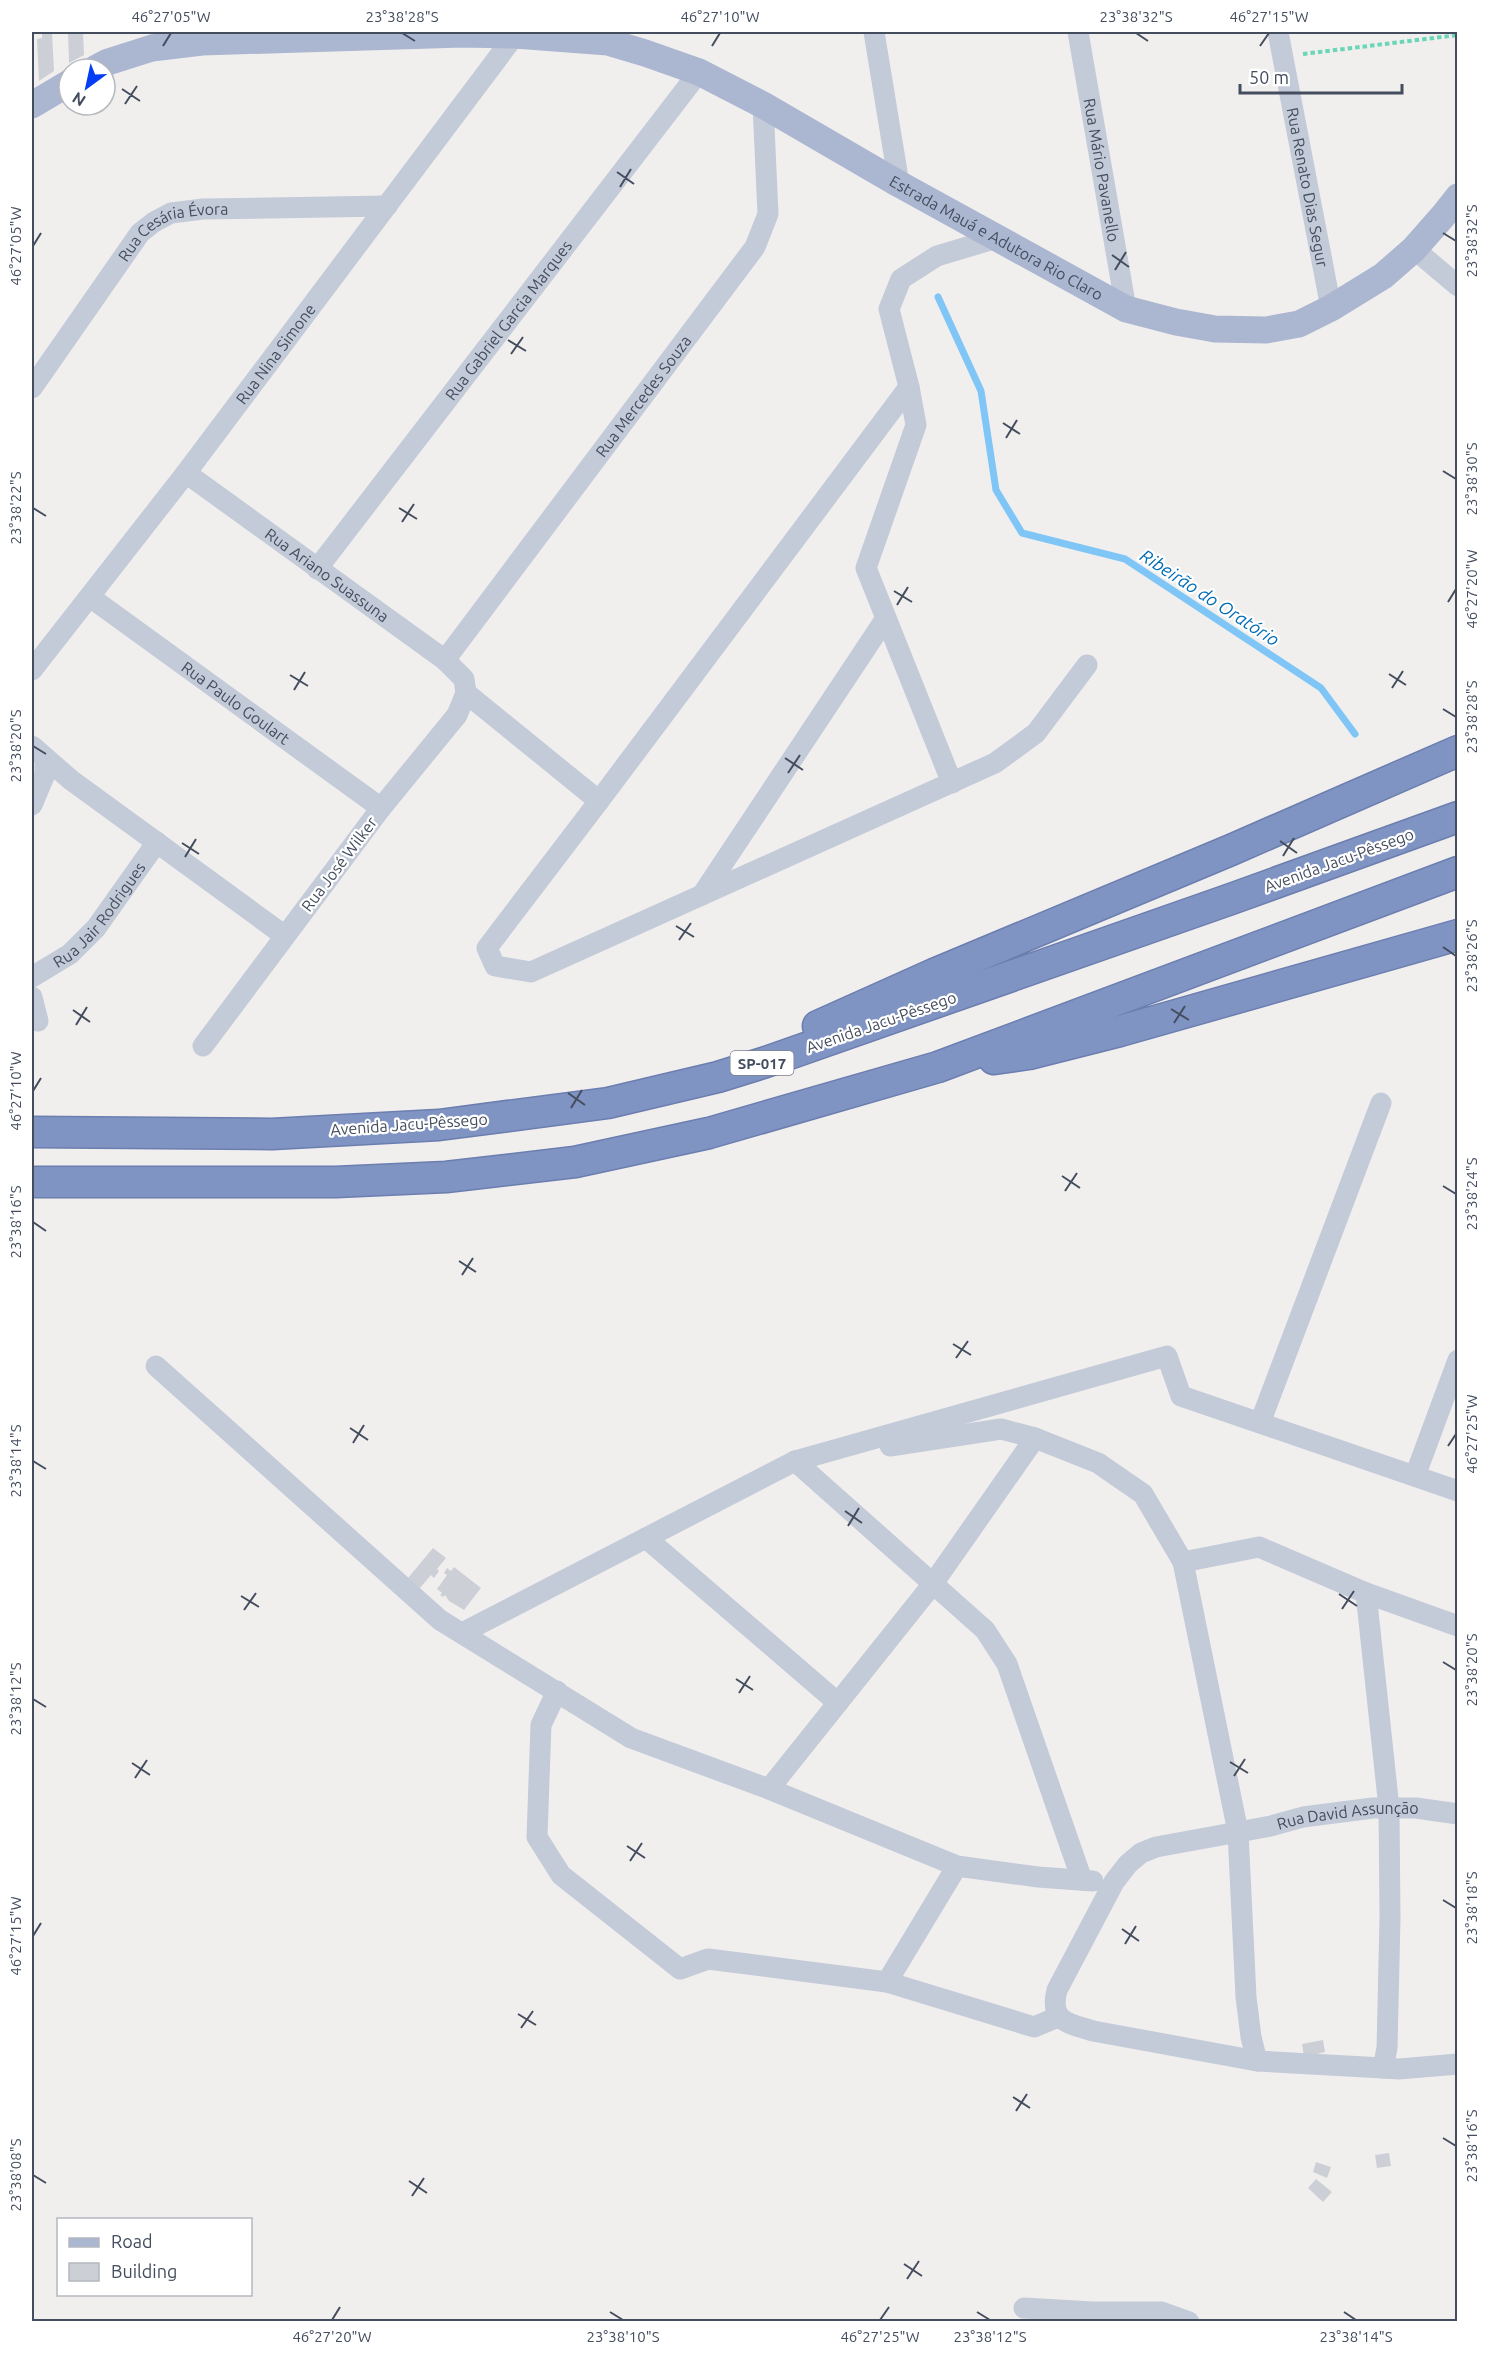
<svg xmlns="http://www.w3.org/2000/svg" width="1489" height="2353" viewBox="0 0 1489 2353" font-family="Ubuntu,sans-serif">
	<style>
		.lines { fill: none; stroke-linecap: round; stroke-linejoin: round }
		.stream { stroke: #7fc6f7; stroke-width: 7 }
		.building { fill: #cdcfd7 }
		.highway-casing { stroke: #6b7eaf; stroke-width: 33 }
		.path { stroke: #6bd6b6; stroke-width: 4; stroke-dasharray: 4.5 3; stroke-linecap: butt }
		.minor { stroke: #c3cad8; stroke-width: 21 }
		.major { stroke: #abb6d1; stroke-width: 27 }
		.highway { stroke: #8094c3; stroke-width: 30 }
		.ticks { fill: none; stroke: #444d5e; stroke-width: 2 }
		.labels { text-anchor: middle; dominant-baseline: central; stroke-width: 4.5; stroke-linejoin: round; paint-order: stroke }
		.shield { fill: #fff; stroke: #7c828e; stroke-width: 1.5 }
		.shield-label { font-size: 15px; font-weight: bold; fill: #444d5e }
		.street-label { font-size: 16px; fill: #444d5e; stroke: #fff }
		.water-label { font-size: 18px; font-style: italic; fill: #006cb5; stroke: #fff }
		.neatline { fill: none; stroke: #444d5e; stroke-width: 2 }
		.ticks-label { font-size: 15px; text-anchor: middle; fill: #444d5e }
	</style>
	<rect width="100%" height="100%" fill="#f1efee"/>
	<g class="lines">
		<path class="stream" d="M938 297 981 391 996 490 1022 533 1125 559 1321 688 1355 734"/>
	</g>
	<path class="building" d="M42 32H52L54 71 39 81 37 39 42 38Z
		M68 32H83L84 55 69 63Z
		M433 1548 446 1558 437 1569 439 1571 434 1578 431 1575 420 1588 408 1578Z
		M454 1567 481 1588 464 1610 449 1601 445 1595 443 1597 440 1595 442 1593 437 1589 447 1575 444 1573 447 1568 451 1571Z
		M1323 2040 1325 2052 1304 2057 1302 2044Z
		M1389 2153 1391 2166 1377 2168 1375 2155Z
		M1316 2162 1331 2167 1327 2178 1313 2172Z
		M1316 2179 1332 2192 1323 2202 1308 2188Z"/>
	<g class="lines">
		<g class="highway-casing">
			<path id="highway" d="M818 1026 934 974 1231 850 1458 751
				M994 1059 1029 1054 1120 1031 1458 935
				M32 1132 272 1134 439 1125 608 1103 718 1077 766 1062 1231 899 1458 817
				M32 1182H336L446 1177 575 1162 709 1133 938 1067 1458 872"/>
		</g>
		<path class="path" d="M1303 54 1458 35"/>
		<g class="minor">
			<path d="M874 32 899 184"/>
			<path id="s1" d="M1078 32 1126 309"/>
			<path id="s2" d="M1278 32 1331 308"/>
			<path d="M1414 249 1458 286"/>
			<path d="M909 387 889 309 901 279 937 256 997 238"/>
			<path id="s3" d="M32 388 140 233 154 222 171 213 203 209 387 206"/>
			<path id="s4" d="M186 473 445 660 464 679 466 693 457 715 381 808 203 1046"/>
			<path id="s5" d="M317 569 699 72"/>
			<path id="s6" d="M90 597 381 808"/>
			<path id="s7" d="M445 660 755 247 768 214 763 105"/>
			<path id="s8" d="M32 670 186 473 515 35"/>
			<path d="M466 693 599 801 487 948 495 966 531 972 995 763 1036 733 1087 665"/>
			<path d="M32 746 71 780 285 936"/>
			<path d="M599 801 909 387 916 425 866 568 886 618"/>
			<path d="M32 805 45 774V759"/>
			<path d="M702 895 886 618 952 783"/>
			<path id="s9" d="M32 977 70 954 96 928 157 842"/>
			<path d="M32 997 38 1021"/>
			<path d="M156 1366 440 1620 631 1738 769 1789 932 1585 1035 1438 1098 1463 1143 1494 1183 1562 1259 1547 1366 1593 1458 1626"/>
			<path d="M1260 1423 1381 1103"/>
			<path d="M890 1446 1001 1429 1035 1438"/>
			<path d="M795 1461 1167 1356 1181 1396 1458 1491"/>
			<path d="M795 1461 985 1630 1007 1664 1082 1880"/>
			<path d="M1415 1476 1458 1360"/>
			<path d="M646 1538 838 1703"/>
			<path id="s10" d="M1183 1562 1238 1832 1246 1997 1251 2037 1257 2061 1093 2031C1068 2023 1049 2022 1057 1990L1114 1882 1128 1864 1141 1853 1156 1847 1271 1826 1303 1817 1373 1808H1416L1458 1814"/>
			<path d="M1366 1593 1389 1808 1390 1919 1387 2048 1383 2068 1399 2069 1458 2064"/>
			<path d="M462 1633 795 1461 809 1459"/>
			<path d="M557 1691 541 1725 537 1837 561 1875 680 1969 708 1959 887 1982"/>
			<path d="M769 1789 957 1866 1038 1877 1093 1881"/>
			<path d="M957 1866 887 1982 1034 2027 1058 2017"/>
			<path d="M1257 2061 1383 2068"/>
			<path d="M1024 2308 1092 2312H1161L1189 2322"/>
		</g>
		<g class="major">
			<path id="s11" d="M95 69 108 62 152 48 202 42 463 34 515 35 608 42 645 53 699 72 763 105 899 184 1126 309 1176 322 1215 329 1266 330 1299 324 1331 308 1383 276 1414 249 1443 216 1458 197"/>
			<path d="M32 105 69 83"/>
		</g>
		<use href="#highway" class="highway"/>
	</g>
	<path class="ticks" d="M402 33 415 41M1136 33 1148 41M163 46 171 33M712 46 720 33M1260 46 1269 33M122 89 140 101M125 104 137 86M617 172 634 184M620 187 631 169M1443 233 1456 241M33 246 41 233M1112 255 1129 267M1115 270 1126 252M508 340 526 351M511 354 523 337M1003 423 1020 434M1006 438 1017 420M1443 471 1456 479M33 508 46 516M399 508 417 519M402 522 414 504M894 591 912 602M1448 602 1456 589M897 605 908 587M1389 674 1406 685M290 675 308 686M1392 688 1403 671M294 690 305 672M1443 709 1456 717M33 746 46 754M785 758 803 770M788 773 800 755M1280 841 1297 853M182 843 199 854M1283 856 1294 838M185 857 196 839M676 926 694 937M679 940 691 923M1443 947 1456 956M1171 1009 1189 1020M73 1010 90 1022M1174 1023 1185 1006M76 1025 87 1007M33 1091 41 1078M568 1093 585 1105M571 1108 582 1090M1062 1176 1080 1188M1443 1186 1456 1194M1065 1191 1077 1173M33 1222 46 1231M459 1261 476 1272M462 1275 473 1258M953 1344 971 1355M956 1358 968 1341M350 1428 368 1440M353 1443 364 1425M1448 1446 1456 1434M33 1461 46 1469M845 1511 862 1523M848 1526 859 1508M1339 1594 1357 1606M241 1596 259 1607M1342 1609 1354 1591M244 1610 256 1593M1443 1662 1456 1670M736 1679 753 1690M739 1693 750 1676M33 1699 46 1707M1230 1762 1248 1773M132 1763 150 1775M1234 1776 1245 1759M135 1778 147 1760M627 1846 645 1858M630 1861 642 1843M1443 1900 1456 1908M1122 1929 1139 1941M33 1936 41 1923M1125 1944 1136 1926M518 2014 536 2025M521 2028 533 2011M1013 2097 1030 2108M1016 2111 1027 2094M1443 2138 1456 2146M33 2175 46 2183M409 2181 427 2193M412 2196 424 2178M904 2264 922 2276M907 2279 919 2261M610 2312 623 2320M977 2312 990 2320M1344 2312 1356 2320M332 2320 340 2307M880 2320 889 2307"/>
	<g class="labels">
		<rect class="shield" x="730.5" y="1051" width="63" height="24" rx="4.5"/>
		<g class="shield-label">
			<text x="762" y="1063">SP-017</text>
		</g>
		<g class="street-label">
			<text stroke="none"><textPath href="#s1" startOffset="140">Rua Mário Pavanello</textPath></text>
			<text stroke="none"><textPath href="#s2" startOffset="158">Rua Renato Dias Segur</textPath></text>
			<text stroke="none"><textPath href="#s3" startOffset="220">Rua Cesária Évora</textPath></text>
			<text stroke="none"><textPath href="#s11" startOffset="954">Estrada Mauá e Adutora Rio Claro</textPath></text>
			<text stroke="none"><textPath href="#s5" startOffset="314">Rua Gabriel Garcia Marques</textPath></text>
			<text stroke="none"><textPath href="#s8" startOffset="399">Rua Nina Simone</textPath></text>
			<text stroke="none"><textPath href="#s7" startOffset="330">Rua Mercedes Souza</textPath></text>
			<text stroke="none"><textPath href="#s4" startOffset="174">Rua Ariano Suassuna</textPath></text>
			<text stroke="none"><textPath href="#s6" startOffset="180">Rua Paulo Goulart</textPath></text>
			<text transform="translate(1339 860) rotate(-20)">Avenida Jacu-Pêssego</text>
			<text transform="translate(339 864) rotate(-53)">Rua José Wilker</text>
			<text stroke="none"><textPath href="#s9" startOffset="93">Rua Jair Rodrigues</textPath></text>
			<text transform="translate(881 1022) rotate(-19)">Avenida Jacu-Pêssego</text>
			<text transform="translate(409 1124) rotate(-4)">Avenida Jacu-Pêssego</text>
			<text stroke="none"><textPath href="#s10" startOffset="1110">Rua David Assunção</textPath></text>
		</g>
		<g class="water-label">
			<text transform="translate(1210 597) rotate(33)">Ribeirão do Oratório</text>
		</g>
	</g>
	<rect width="1489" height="2353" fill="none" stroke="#ffffff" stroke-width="66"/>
	<rect x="57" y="2218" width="195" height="78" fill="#ffffff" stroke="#b4b8bf" stroke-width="1.5"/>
	<rect x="69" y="2238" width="30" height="9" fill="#abb6d1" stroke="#b4b8bf" stroke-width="1.5"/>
	<text x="111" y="2248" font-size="18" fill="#444d5e">Road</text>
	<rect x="69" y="2263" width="30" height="18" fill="#cdcfd7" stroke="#b4b8bf" stroke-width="1.5"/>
	<text x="111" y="2278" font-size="18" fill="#444d5e">Building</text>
	<g transform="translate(87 87) rotate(213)"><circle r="28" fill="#ffffff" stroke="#b4b8bf" stroke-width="1.5"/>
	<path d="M0-4.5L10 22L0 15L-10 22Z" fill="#033ef6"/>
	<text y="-9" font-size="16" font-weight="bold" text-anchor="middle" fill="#444d5e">N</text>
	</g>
	<path d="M1240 84v9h162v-9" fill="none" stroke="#444d5e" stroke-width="3"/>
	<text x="1249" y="84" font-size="18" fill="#444d5e" stroke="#ffffff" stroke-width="4.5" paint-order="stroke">50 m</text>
	<rect x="33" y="33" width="1423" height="2287" class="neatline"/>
	<g class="ticks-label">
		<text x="171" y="22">46°27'05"W</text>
		<text x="402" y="22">23°38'28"S</text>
		<text x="720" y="22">46°27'10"W</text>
		<text x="1136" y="22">23°38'32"S</text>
		<text x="1269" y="22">46°27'15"W</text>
		<text transform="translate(1472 241) rotate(-90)" y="5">23°38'32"S</text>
		<text transform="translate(16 246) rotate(-90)" y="5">46°27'05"W</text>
		<text transform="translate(1472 479) rotate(-90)" y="5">23°38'30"S</text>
		<text transform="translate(16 508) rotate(-90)" y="5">23°38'22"S</text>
		<text transform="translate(1472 589) rotate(-90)" y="5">46°27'20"W</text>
		<text transform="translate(1472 717) rotate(-90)" y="5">23°38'28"S</text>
		<text transform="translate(16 746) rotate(-90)" y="5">23°38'20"S</text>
		<text transform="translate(1472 956) rotate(-90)" y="5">23°38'26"S</text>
		<text transform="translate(16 1091) rotate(-90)" y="5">46°27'10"W</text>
		<text transform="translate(1472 1194) rotate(-90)" y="5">23°38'24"S</text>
		<text transform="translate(16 1222) rotate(-90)" y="5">23°38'16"S</text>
		<text transform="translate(1472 1434) rotate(-90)" y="5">46°27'25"W</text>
		<text transform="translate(16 1461) rotate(-90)" y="5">23°38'14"S</text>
		<text transform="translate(1472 1670) rotate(-90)" y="5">23°38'20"S</text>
		<text transform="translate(16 1699) rotate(-90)" y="5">23°38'12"S</text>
		<text transform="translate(1472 1908) rotate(-90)" y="5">23°38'18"S</text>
		<text transform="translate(16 1936) rotate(-90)" y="5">46°27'15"W</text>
		<text transform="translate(1472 2146) rotate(-90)" y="5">23°38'16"S</text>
		<text transform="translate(16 2175) rotate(-90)" y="5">23°38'08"S</text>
		<text x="332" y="2342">46°27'20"W</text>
		<text x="623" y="2342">23°38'10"S</text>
		<text x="880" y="2342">46°27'25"W</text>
		<text x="990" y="2342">23°38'12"S</text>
		<text x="1356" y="2342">23°38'14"S</text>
	</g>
</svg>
